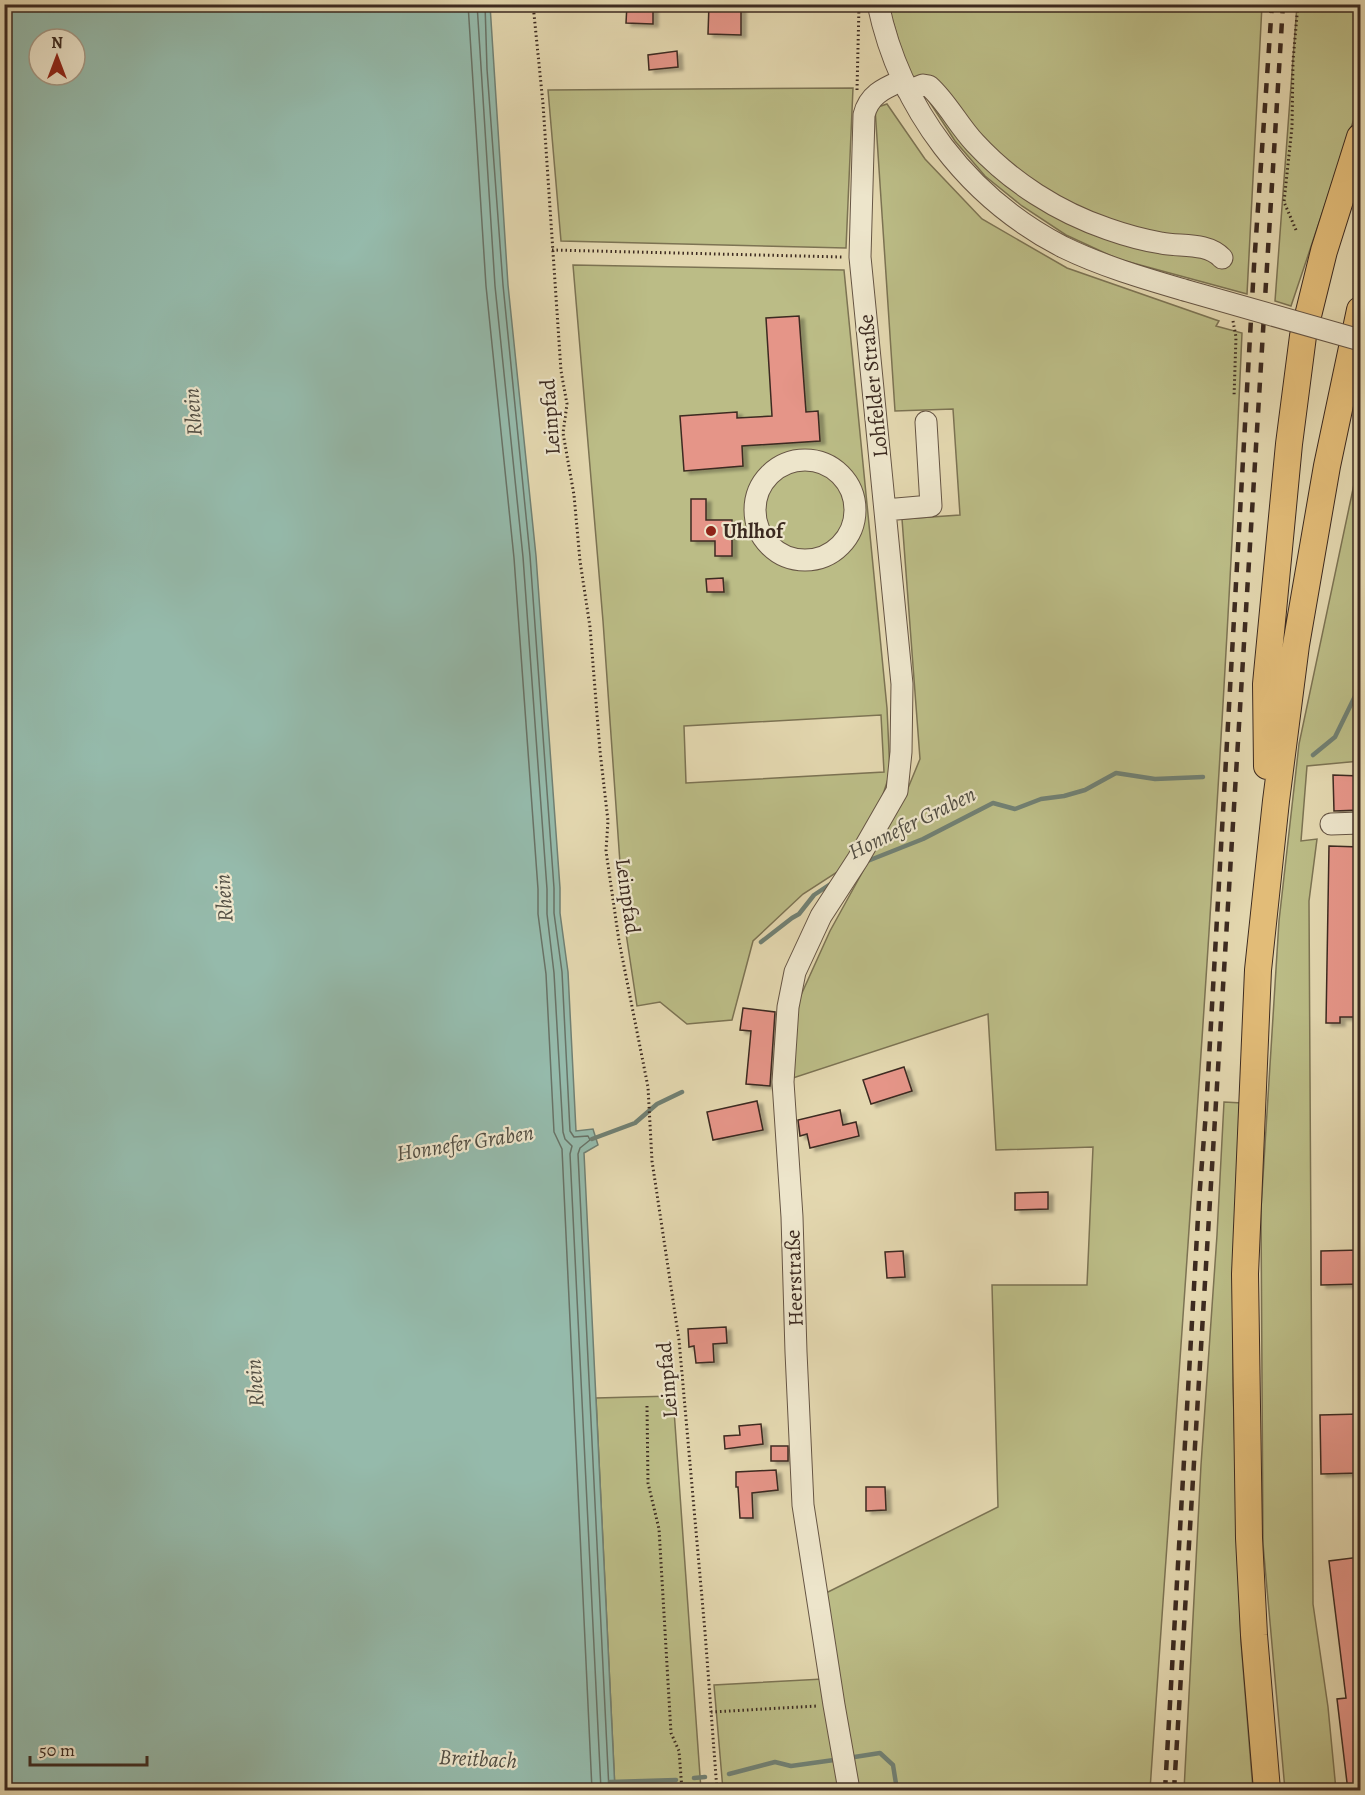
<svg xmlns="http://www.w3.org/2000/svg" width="1365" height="1795" viewBox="0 0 1365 1795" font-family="Alegreya,serif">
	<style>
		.green { fill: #bbbc86; stroke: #7c7353; stroke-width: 1.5; fill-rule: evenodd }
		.water { fill: #95baab; stroke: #718073; stroke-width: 1.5; fill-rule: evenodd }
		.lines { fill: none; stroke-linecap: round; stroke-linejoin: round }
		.shore { stroke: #687266; stroke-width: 1.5 }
		.stream { stroke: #718073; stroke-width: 4.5 }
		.building { fill: #e59588; stroke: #3c2a20; stroke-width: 1.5; filter: url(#shadow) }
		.minor-casing { stroke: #654; stroke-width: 23 }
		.major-casing { stroke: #3c2a20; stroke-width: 28 }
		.path { stroke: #3c2a20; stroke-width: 3; stroke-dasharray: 1.5 3; stroke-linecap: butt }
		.minor { stroke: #ede5cb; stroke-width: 21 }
		.major { stroke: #e2bc78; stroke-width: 26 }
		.rail { stroke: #3c2a20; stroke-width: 4.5; stroke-dasharray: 10 10; stroke-linecap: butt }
		.minor-bridge-casing { stroke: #654; stroke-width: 23; stroke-linecap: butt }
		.minor-bridge { stroke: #ede5cb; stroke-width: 21 }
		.poi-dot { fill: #8f2418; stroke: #ede5cb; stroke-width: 2 }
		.labels { text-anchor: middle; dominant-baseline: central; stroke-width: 4.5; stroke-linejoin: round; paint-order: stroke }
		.street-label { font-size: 21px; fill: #3c2a20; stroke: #ede5cb }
		.poi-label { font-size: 21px; font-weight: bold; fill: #3c2a20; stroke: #ede5cb; text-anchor: start }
		.water-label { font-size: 22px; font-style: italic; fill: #524e43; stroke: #ede5cb }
	</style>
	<defs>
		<filter id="shadow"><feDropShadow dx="5" dy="3" stdDeviation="1.5" flood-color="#0004"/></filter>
	</defs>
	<rect width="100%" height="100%" fill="#e3d7af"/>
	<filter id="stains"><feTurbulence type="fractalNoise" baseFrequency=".00333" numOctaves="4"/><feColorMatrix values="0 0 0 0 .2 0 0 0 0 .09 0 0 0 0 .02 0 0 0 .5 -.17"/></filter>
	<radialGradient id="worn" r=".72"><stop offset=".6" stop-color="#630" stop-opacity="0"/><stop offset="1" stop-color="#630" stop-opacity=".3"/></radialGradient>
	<path class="green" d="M888 5H1262L1247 294 1118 259 1066 235 1022 206 985 176 955 141 906 66Z
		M1297 5H1360V101L1291 306 1275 301Z
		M853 88 846 248 561 241 548 90Z
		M887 104 925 159 982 219 1067 268 1219 321 1216 326 1242 333C1221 819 1183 1305 1150 1790H858L824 1594 998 1507 992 1285H1087L1093 1147 996 1150 988 1014 790 1079 792 1015 830 931 906 793 920 759 902 519 960 515 953 409 895 411 875 108Z
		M573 265 844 270 887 708 890 773 876 816 845 867 803 894 753 941 732 1020 687 1024 660 1002 637 1006 624 920 603 621ZM881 715 884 772 686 783 684 726Z
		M1360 456V761L1307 766 1301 841 1317 839 1309 901 1313 1604 1328 1707 1336 1790H1285L1263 1544 1261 1209 1279 921 1299 744Z
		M1224 1102 1242 1103 1233 1300V1386L1241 1642 1253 1790H1184L1201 1465 1217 1235Z
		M673 1396 701 1790H615L596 1398Z
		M823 1679 844 1790H723L714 1685Z"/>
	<path class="water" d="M5 4 490 5 508 285 536 556 560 888V913L568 972 576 1131 593 1129 598 1145 584 1153 615 1790H5ZM39 39H75V75H39Z"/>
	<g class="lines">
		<path class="shore" d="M468 4 486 286 514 558 538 889V914L546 974 554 1132 562 1149 592 1790
			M477 4 495 286 523 557 547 889V914L554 973 563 1132 565 1139 572 1146 570 1154 601 1790
			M485 4 487 69 503 285 530 556 554 888V913L562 972 570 1131 574 1137 588 1136 590 1140 580 1148 578 1154 609 1790"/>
		<path class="stream" d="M1313 755 1335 737 1360 686
			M865 862 923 839 993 803 1015 809 1041 799 1064 796 1085 790 1116 773 1155 779 1203 777
			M761 942 792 918 799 914 814 895 832 883
			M592 1139 635 1123 657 1104 682 1092
			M848 1758 880 1753 893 1765 897 1790
			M729 1774 775 1762 791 1766 834 1760
			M694 1778 705 1777
			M610 1782 676 1780"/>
	</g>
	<path class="building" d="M627 4H653V24L626 23Z
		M709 4H741V35L708 34Z
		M677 51 678 67 649 70 648 55Z
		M799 316 806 412 818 411 820 441 742 446 743 466 684 471 680 416 737 412V418L772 416 766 318Z
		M691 499H706V520H732V556H715V541H691Z
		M723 578 724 592H707L706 579Z
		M1333 775 1360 776V810L1334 811Z
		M1329 846 1360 847V1017H1340V1023H1326Z
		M743 1008 775 1012 770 1086 746 1084 751 1031 740 1030Z
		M904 1067 912 1091 871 1104 863 1080Z
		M757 1101 763 1130 713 1140 707 1112Z
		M840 1110 843 1125 856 1122 859 1136 810 1148 807 1134 800 1136 798 1120Z
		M1048 1192V1209L1015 1210V1193Z
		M1360 1250V1284L1321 1285V1251Z
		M903 1251 905 1277 887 1278 885 1252Z
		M726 1327 727 1343 713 1344 714 1362 696 1363 694 1346 689 1347 688 1329Z
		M1360 1414 1359 1473 1321 1474 1320 1415Z
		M761 1424 763 1444 725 1449 724 1436 740 1435 739 1426Z
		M771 1446H788V1461H771Z
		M776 1470 778 1490 752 1493 753 1518H740L738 1487H736V1472Z
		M866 1487H885L886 1510 866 1511Z
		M1360 1557V1791H1348L1337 1699 1346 1698 1329 1561Z"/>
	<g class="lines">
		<g class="minor-casing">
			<path id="minor" d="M878 4C900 109 968 198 1063 247 1102 266 1143 278 1184 290
				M908 91 923 85 929 86C947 102 958 125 975 143 1011 182 1058 212 1108 229 1125 235 1143 240 1161 243 1181 247 1207 242 1222 258
				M755 510a50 50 0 1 1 100 0a50 50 0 1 1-100 0Z
				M885 510 931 506 926 422
				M1331 824 1360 823
				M849 1790 834 1705 803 1505 796 1352 792 1217 783 1082 788 1007 795 972 821 916 858 859 897 791 901 752 902 684 860 257 864 115C869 94 885 88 903 80"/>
		</g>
		<g class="major-casing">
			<path id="major" d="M1267 766 1266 684 1289 444 1303 336 1324 251 1360 137
				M1267 1790 1254 1635 1249 1538 1245 1274 1258 970 1276 801 1296 645 1327 466 1360 310"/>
		</g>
		<path class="path" d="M533 4 543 104 561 371 567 404 563 433 574 495 580 561 590 627 600 751 608 821 606 851 619 941 648 1087 652 1161 679 1340 705 1632 717 1790
			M857 90 859 6
			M1296 230 1284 202 1292 127 1293 61 1298 4
			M552 250 842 257
			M1233 321 1236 337 1234 397
			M647 1406 648 1483 659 1529 671 1733 679 1751 682 1790
			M711 1712 817 1706"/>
		<use href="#minor" class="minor"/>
		<use href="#major" class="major"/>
		<path class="rail" d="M1165 1790 1199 1200 1206 1112 1254 266 1272 4
			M1174 1790 1283 4"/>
		<g class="minor-bridge-casing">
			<path id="minor-bridge" d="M1184 290 1360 340"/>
		</g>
		<use href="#minor-bridge" class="minor-bridge"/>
	</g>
	<circle class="poi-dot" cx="711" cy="531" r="6"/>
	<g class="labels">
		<g class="street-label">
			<text transform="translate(873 386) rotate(-96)">Lohfelder Straße</text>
			<text transform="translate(550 417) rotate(-94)">Leinpfad</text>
			<text transform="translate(628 896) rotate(82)">Leinpfad</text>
			<text transform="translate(794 1278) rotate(-92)">Heerstraße</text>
			<text transform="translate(667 1380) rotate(-95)">Leinpfad</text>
		</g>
		<g class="poi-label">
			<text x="723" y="531">Uhlhof</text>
		</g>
		<g class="water-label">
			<text transform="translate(193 412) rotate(-94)">Rhein</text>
			<text transform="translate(912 823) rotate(-26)">Honnefer Graben</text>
			<text transform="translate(224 898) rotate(-94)">Rhein</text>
			<text transform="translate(465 1143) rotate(-9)">Honnefer Graben</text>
			<text transform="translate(255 1383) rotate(-94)">Rhein</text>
			<text transform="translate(478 1759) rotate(3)">Breitbach</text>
		</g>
	</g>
	<rect width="1365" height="1795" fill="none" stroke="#e3d7af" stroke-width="24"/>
	<rect x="6" y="6" width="1353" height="1783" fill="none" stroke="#3c2a20" stroke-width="3"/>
	<rect x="12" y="12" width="1341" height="1771" fill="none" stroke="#3c2a20" stroke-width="1.5"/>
	<g transform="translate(57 57)"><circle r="28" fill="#ede5cb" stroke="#a69a87" stroke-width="1.5"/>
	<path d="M0-4.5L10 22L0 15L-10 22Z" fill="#8f2418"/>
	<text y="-9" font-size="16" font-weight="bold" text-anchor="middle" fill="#3c2a20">N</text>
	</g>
	<path d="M30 1756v9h117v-9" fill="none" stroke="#3c2a20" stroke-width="3"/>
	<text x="39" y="1756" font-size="18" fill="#3c2a20" stroke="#ede5cb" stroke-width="4.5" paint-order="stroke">50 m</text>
	<rect width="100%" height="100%" filter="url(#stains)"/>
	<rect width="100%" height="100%" fill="url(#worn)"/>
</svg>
